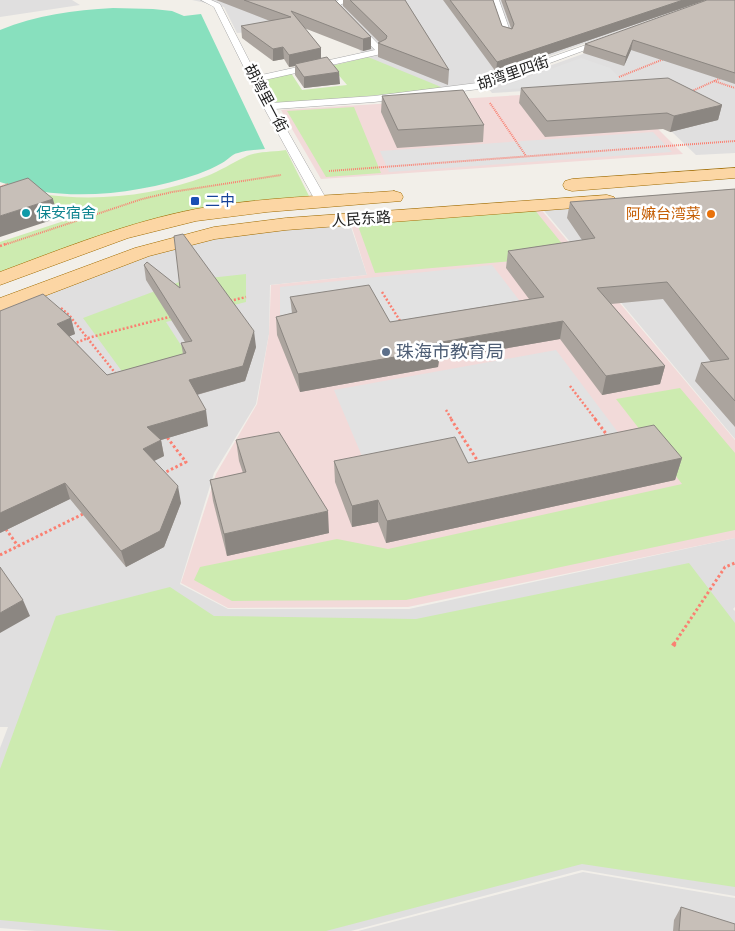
<svg xmlns="http://www.w3.org/2000/svg" width="735" height="931" viewBox="0 0 735 931" font-family="'Fira Sans Condensed','Noto Sans SC',sans-serif">
	<style>
		.residential { fill: #e0dfdf }
		.commercial { fill: #f2dad9 }
		.grass { fill: #cdebb0 }
		.pitch { fill: #88e0be }
		.parking { fill: #e2e2e2 }
		.lines { fill: none; stroke-linecap: round; stroke-linejoin: round }
		.lane-casing { stroke: #a9a9a9; stroke-width: 1 }
		.primary-casing { stroke: #a06b00; stroke-width: 1 }
		.path-far3 { stroke: #fa8072; stroke-width: 2; stroke-dasharray: 1 1; stroke-linecap: butt }
		.path-far2 { stroke: #fa8072; stroke-width: 2.5; stroke-dasharray: 2 2; stroke-linecap: butt }
		.path-far1 { stroke: #fa8072; stroke-width: 3; stroke-dasharray: 2.5 2.5; stroke-linecap: butt }
		.path { stroke: #fa8072; stroke-width: 4.5; stroke-dasharray: 3 3; stroke-linecap: butt }
		.lane { fill: #fff; fill-rule: evenodd }
		.primary { fill: #fcd6a4; fill-rule: evenodd }
		.wall { fill: #aba49e }
		.shaded-wall { fill: #8b8681 }
		.building { fill: #c7bfb8; stroke: #8b8681 }
		.transit-dot { fill: #1a4fb4; stroke: #fff; stroke-width: 2 }
		.culture-dot { fill: #0f9aa8; stroke: #fff; stroke-width: 2 }
		.food-dot { fill: #e8710a; stroke: #fff; stroke-width: 2 }
		.service-dot { fill: #5c6f8a; stroke: #fff; stroke-width: 2 }
		.labels { text-anchor: middle; dominant-baseline: central; stroke-width: 5; stroke-linejoin: round; paint-order: stroke }
		.far-street-label { font-size: 15px; fill: #222; stroke: #fff }
		.far-transit-label { font-size: 15px; fill: #164399; stroke: #fff; text-anchor: start }
		.far-culture-label { font-size: 15px; fill: #0d838f; stroke: #fff; text-anchor: start }
		.far-food-label { font-size: 15px; fill: #c56008; stroke: #fff; text-anchor: end }
		.service-label { font-size: 18px; fill: #4e5e75; stroke: #fff; text-anchor: start }
	</style>
	<rect width="100%" height="100%" fill="#f2efe9"/>
	<path class="residential" d="M0 0H72L80 5 0 17Z
		M192 0H706L471 84 397 93 331 18 284 29 237 33 224 7Z
		M733 0H735V153L696 155 623 85 492 93 488 88Z
		M735 193V439L541 207Z
		M349 221 367 275 270 285 269 334 256 404 214 473 180 584 228 609H409L735 538V607L733 609 735 611V896L582 870 351 931H36L0 928V748L8 727H0V307L143 252 215 234Z
		M583 872 735 898V931H358Z"/>
	<path class="commercial" d="M618 89 683 154 321 179 281 110Z
		M539 207 735 440V538L408 607 228 608 181 583 216 474 257 404 269 334 271 285 367 275 350 221Z"/>
	<path class="grass" d="M368 57 446 89 270 105 260 80 291 73 302 90 347 85 331 66Z
		M354 107 381 173 326 177 287 111Z
		M286 150 309 196 197 210 108 233 0 272V242L73 218 41 194C95 202 155 196 207 176 220 171 232 163 245 157 256 151 274 152 286 150Z
		M534 209 572 256 375 273 357 223Z
		M246 274V302L166 322 186 353 129 381 83 318 182 281Z
		M680 388 735 453V530L406 600 232 601 194 580 200 567 337 539 388 549 682 484 616 399Z
		M689 563 735 623V887L582 864 326 931H119L0 920V769L56 616 170 587 214 616 416 619Z"/>
	<path class="pitch" d="M113 8 153 9 172 11 184 16 201 14 265 149C256 150 246 150 238 153 232 154 228 160 222 163 215 167 206 171 198 174 135 195 64 203 0 182V30C37 15 73 10 113 8Z"/>
	<path class="parking" d="M581 58 610 68 624 82 494 90Z
		M653 132 672 152 389 172 380 151Z
		M492 265 529 313 395 337 373 300 280 316V287Z
		M556 350 626 443 469 475 367 468 334 390Z"/>
	<g class="lines">
		<g class="lane-casing">
			<path id="lane" d="M201 0H211L220 4 257 76 375 50 331 4 339 0H350L340 5 385 51 381 54 260 81 271 103 374 96 477 83 603 39 610 41 479 89 374 102 275 109 328 202 322 206 316 202 263 106 214 7Z
				M491 0H499L511 34 510 36 503 34Z"/>
		</g>
		<g class="primary-casing">
			<path id="primary" d="M735 168V178L572 191 565 189 563 185 565 181 572 179Z
				M394 191 401 193 403 197 401 201 267 212 196 221 128 238 0 285V272C64 248 129 222 196 209 261 197 328 196 394 191Z
				M607 195 614 197 616 201 614 205 286 230 215 239 149 256 0 313V298L135 248 214 227 286 218Z"/>
		</g>
		<path class="path-far3" d="M619 77 664 59
			M714 81 735 88
			M690 92 721 78
			M490 103 526 156
			M329 171 735 141
			M0 187 8 184
			M4 245 142 199 172 192 281 175"/>
		<path class="path-far2" d="M0 246 8 243
			M382 292 402 324
			M230 301 246 297
			M61 308 69 315 116 374
			M73 344 88 338 173 316
			M570 386 596 420
			M446 410 452 420"/>
		<path class="path-far1" d="M451 419 479 463
			M595 419 607 435 605 436
			M162 474 186 462 166 436
			M0 521 18 546
			M0 555 85 513
			M674 644 725 567 735 563"/>
		<path class="path" d="M673 646 675 643"/>
		<use href="#lane" class="lane"/>
		<use href="#primary" class="primary"/>
	</g>
	<path class="wall" d="M216 0H335L371 37V49L363 51 304 28 321 48V58L340 84 304 88 295 75V66L289 67 284 59 273 61 242 38 241 26 270 21Z
		M343 0H405L449 70 448 85 378 57V43L379 42 343 6Z
		M443 0H493L502 26 511 28 501 0H706L496 72Z
		M735 0V84L631 50 624 66 583 53 585 44Z
		M521 88 722 105 718 120 670 132 663 129 545 137 519 103Z
		M382 96 484 125 483 142 397 148 381 112Z
		M735 189V427L695 381 701 363 711 362 663 299 611 304 665 366 660 384 602 395 560 339 439 360 438 367 300 392 277 335 276 317 292 313 290 297 390 322 529 299 506 268 508 251 582 240 567 218 570 202Z
		M144 265 180 288 256 347 245 381 197 395 208 426 161 440 164 456 154 461 181 503 164 547 126 567 70 499 0 533 71 318 75 334 69 336 107 375 183 354 181 343 185 342 146 280Z
		M236 440 329 533 227 556 213 501 210 480 243 473 239 461Z
		M682 458 675 480 386 543 378 522 352 527 335 482 334 461 468 463Z
		M681 907 735 931H673L674 920Z"/>
	<path class="shaded-wall" d="M683 0H706L496 72 497 62Z
		M371 37V49L363 51V39Z
		M633 40 631 50 624 66 626 57Z
		M283 47 284 59 273 61V49Z
		M321 48V60L295 64V66L289 67V55Z
		M339 72 340 84 304 88V77Z
		M722 105 718 120 670 132 674 116Z
		M53 199 58 218 0 237V216Z
		M71 318 75 334 61 340 57 324Z
		M563 321 560 339 439 360 438 367 300 392 298 374 436 343Z
		M254 331 256 347 245 381 192 396 189 380Z
		M665 366 660 384 602 395 606 376Z
		M206 410 208 426 151 443 147 427Z
		M161 440 164 456 146 465 143 449Z
		M682 458 675 480 386 543 387 521Z
		M65 483 70 499 0 533V513Z
		M178 486 181 503 164 547 126 567 121 551Z
		M378 500V522L352 527V506Z
		M328 511 329 533 227 556 224 534Z
		M23 600 30 616 0 633V613Z"/>
	<path class="building" d="M244 0H335L371 37 363 39 291 11 321 48 289 55 283 47 273 49 241 26 291 17Z
		M350 0H405L449 70 378 43 386 39 387 36Z
		M450 0H493L502 26 512 29 514 24 505 0H683L497 62Z
		M707 0H735V73L633 40 626 57 585 44Z
		M327 57 339 72 304 77 295 64Z
		M668 78 722 105 674 116 667 113 547 121 521 88Z
		M463 90 484 125 398 130 382 96Z
		M28 178 53 199 0 216V187Z
		M735 189V401L701 363 729 359 667 282 597 288 665 366 606 376 563 321 436 343 440 349 298 374 276 317 297 312 290 297 369 285 390 322 544 297 508 251 595 238 570 202Z
		M183 234 254 331 243 366 189 380 206 410 147 427 161 440 143 449 178 486 160 531 121 551 65 483 0 513V311L43 294 71 318 57 324 107 375 186 353 181 343 192 341 144 265 147 262 180 288 174 236Z
		M654 425 682 458 387 521 378 500 352 506 334 461 455 437 468 463Z
		M279 432 328 511 224 534 210 480 246 472 236 440Z
		M0 567 23 600 0 613Z
		M681 907 735 924V931H679Z"/>
	<rect class="transit-dot" x="190" y="196" width="10" height="10" rx="2.5"/>
	<circle class="culture-dot" cx="26" cy="213" r="5"/>
	<circle class="food-dot" cx="711" cy="214" r="5"/>
	<circle class="service-dot" cx="386" cy="352" r="5"/>
	<g class="labels">
		<g class="far-street-label">
			<text transform="translate(513 73) rotate(-19)">胡湾里四街</text>
			<text transform="translate(266 98) rotate(62)">胡湾里一街</text>
			<text transform="translate(361 219) rotate(-4)">人民东路</text>
		</g>
		<g class="far-transit-label">
			<text x="205" y="201">二中</text>
		</g>
		<g class="far-culture-label">
			<text x="36" y="213">保安宿舍</text>
		</g>
		<g class="far-food-label">
			<text x="701" y="214">阿嫲台湾菜</text>
		</g>
		<g class="service-label">
			<text x="396" y="352">珠海市教育局</text>
		</g>
	</g>
</svg>
